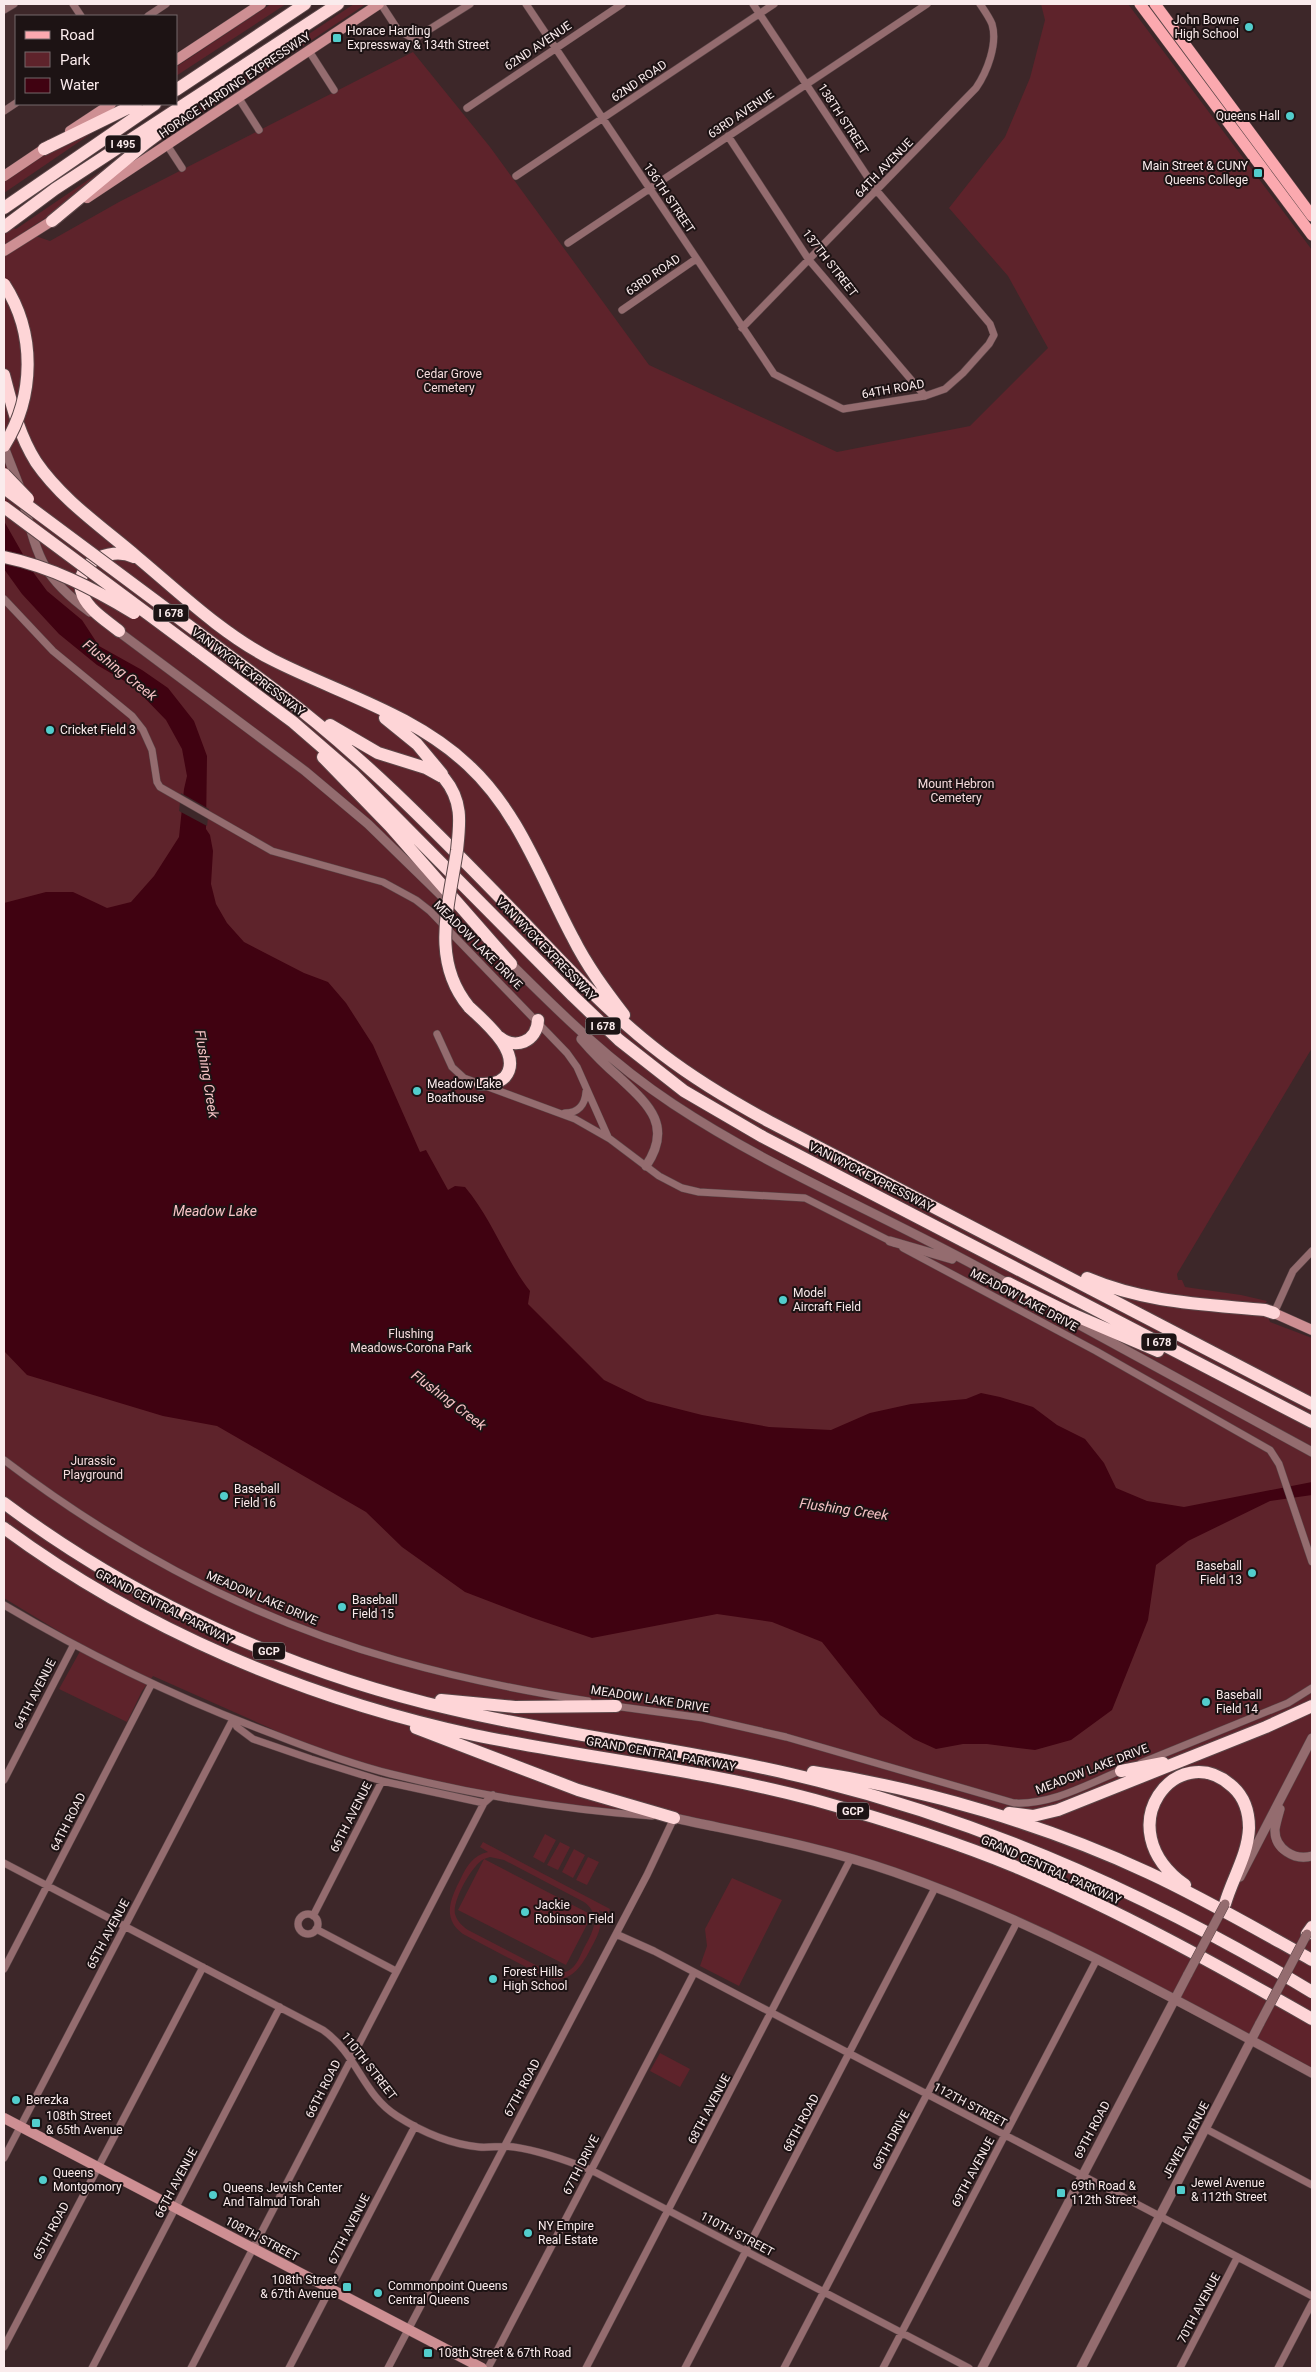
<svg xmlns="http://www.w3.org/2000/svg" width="1316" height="2372" viewBox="0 0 1316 2372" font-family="Roboto,sans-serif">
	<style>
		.green { fill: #5e232b; fill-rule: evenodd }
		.water { fill: #400211 }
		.pier { fill: #3d2729 }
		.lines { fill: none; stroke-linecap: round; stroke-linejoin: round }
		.minor-casing { stroke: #5b4648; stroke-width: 8 }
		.tertiary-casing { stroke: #5b4648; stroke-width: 10 }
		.secondary-casing { stroke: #5b4648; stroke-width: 11 }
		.primary-casing { stroke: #5b4648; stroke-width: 12 }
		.motorway-casing { stroke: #5b4648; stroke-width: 14 }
		.minor { stroke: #946c6f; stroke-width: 7 }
		.tertiary { stroke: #946c6f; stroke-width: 9 }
		.secondary { stroke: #ce8f93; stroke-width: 10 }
		.primary { stroke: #fba9af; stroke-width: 11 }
		.motorway { stroke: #fed5d7; stroke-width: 12 }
		.tertiary-bridge-casing { stroke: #5b4648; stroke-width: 10; stroke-linecap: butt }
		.motorway-bridge-casing { stroke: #5b4648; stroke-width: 14; stroke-linecap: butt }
		.tertiary-bridge { stroke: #946c6f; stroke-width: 9 }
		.motorway-bridge { stroke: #fed5d7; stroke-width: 12 }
		.poi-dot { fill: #52cdcc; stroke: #1d1314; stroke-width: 2 }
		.labels { text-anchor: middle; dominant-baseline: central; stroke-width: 4; stroke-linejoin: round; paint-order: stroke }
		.shield { fill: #1d1314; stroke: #b8aaab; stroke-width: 1 }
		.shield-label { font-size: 11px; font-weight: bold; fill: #faebec }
		.poi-label { font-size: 12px; fill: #faebec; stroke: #1d1314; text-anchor: start }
		.street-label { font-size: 12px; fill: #faebec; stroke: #1d1314 }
		.park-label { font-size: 12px; fill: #f6dcdd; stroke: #1d1314 }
		.water-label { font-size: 14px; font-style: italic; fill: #f5c3c5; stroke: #1d1314 }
	</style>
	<rect width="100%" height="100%" fill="#3d2729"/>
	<path class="green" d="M271 4H286L176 76V67Z
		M354 4H366L125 164 181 119Z
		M1041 4H1128L1312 250V1048L1177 1274 1178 1280H1182L1185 1287 1241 1295 1267 1301 1264 1305 1270 1322 1312 1338V2068L1151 1982 895 1872 675 1818 493 1795 390 1774 311 1749 270 1728 153 1676 142 1691 127 1722 59 1689 83 1646 4 1598V225L16 229 116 161 50 215 24 232 50 241 119 202 413 52 490 147 649 365 837 452 970 426 1048 348 1008 276 949 208 1005 137 1030 78 1045 20Z
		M95 130 92 133 4 193V181L42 157Z
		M545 1834 556 1840 544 1863 533 1857Z
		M483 1842 610 1909 608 1914 599 1910C604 1926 597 1937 590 1950 580 1969 569 1985 545 1977L463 1934C441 1918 451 1898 461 1878 467 1866 473 1855 488 1852L480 1847ZM490 1857 504 1860 584 1902C602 1915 593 1932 584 1948 580 1956 577 1966 568 1971 562 1974 555 1974 549 1972L468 1930C462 1926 457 1921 455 1914 452 1901 472 1865 484 1859L458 1910 566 1965 592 1915 484 1859Z
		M560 1842 570 1847 558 1870 547 1865Z
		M574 1849 585 1855 573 1878 562 1872Z
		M588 1857 599 1862 587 1885 576 1880Z
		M732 1878 782 1900 739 1986 700 1966 707 1946 705 1929Z
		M660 2053 690 2069 680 2087 650 2071Z"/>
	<path class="water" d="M4 521 33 572 47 591 82 620 99 646 142 670 168 688 194 721 207 756 206 829 210 835 213 851 211 884 216 904 227 923 244 942 304 973 328 982 346 1003 373 1045 420 1152 426 1150 448 1190 455 1186 465 1187C492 1219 505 1259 530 1291L528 1304 604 1380 647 1401 702 1415 769 1427 831 1430 870 1413 911 1404 966 1399 981 1393 1000 1397 1033 1407 1057 1425 1085 1439 1104 1463 1116 1488 1147 1501 1184 1507 1312 1482V1495L1270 1501 1188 1541 1156 1565 1148 1620 1112 1710 1071 1740 1035 1750 987 1744H963L936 1749 914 1739 880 1715 822 1642 772 1622 717 1614 592 1638 533 1618 465 1592 402 1547 366 1512 217 1426 163 1416 27 1375 4 1351V903L46 892H73L107 908 131 902 154 876 179 837 184 789 187 776 182 749 166 720 133 686 97 665 59 634 22 594 4 569Z"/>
	<path class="pier" d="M181 793 209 809 207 826 179 811Z"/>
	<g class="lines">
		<g class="minor-casing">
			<path id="minor" d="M73 4 81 16
				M381 4 398 30 414 39 470 4
				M526 4 774 374 843 409 925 396 945 389 963 373 989 344 994 335 990 324 877 191 753 4
				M4 10 14 4
				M148 16 166 4
				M309 51 334 90
				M238 97 259 130
				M467 108 622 4
				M4 111 16 103
				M728 136 809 260 925 396
				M167 145 182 168
				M516 176 774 4
				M568 243 927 4
				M622 310 696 259
				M742 328 976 88C987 72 998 44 992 24 989 17 984 10 980 4
				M4 599 53 651 132 716 143 730 152 750 157 782 160 787 272 851 383 882 416 900 430 911 567 1053 577 1067 608 1137
				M437 1034 452 1067 464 1078 575 1119 610 1139 659 1176 682 1188 699 1192 805 1198 894 1243
				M565 1113C578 1113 585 1105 586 1092
				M903 1248 1096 1351 1270 1450 1279 1464 1312 1562
				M1274 1313 1293 1271 1312 1251
				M4 1460C121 1549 254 1620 396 1660 459 1678 524 1691 588 1701
				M4 1605C90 1656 179 1699 273 1734 311 1749 351 1764 391 1774 476 1795 565 1810 652 1816
				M614 1706 703 1718 786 1737 1014 1803C1052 1805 1088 1784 1122 1770
				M233 1720 237 1727 253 1739 311 1759 382 1781 484 1803
				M1141 1763 1288 1703 1312 1688
				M4 1780 73 1646
				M4 1863 323 2030C358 2055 363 2095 397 2116 422 2132 450 2144 479 2147 491 2148 503 2145 514 2147 541 2151 566 2160 591 2170L969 2368
				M298 1924a10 10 0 1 1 20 0a10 10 0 1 1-20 0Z
				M313 1916 382 1781
				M316 1929 396 1971
				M616 1934 654 1951 1312 2296
				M4 1969 151 1685
				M1206 2129 1312 2185
				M4 2158 233 1719
				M4 2347 203 1967
				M92 2368 280 2007
				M191 2368 484 1803 493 1795
				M289 2368 415 2126
				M388 2368 647 1875 674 1818H673
				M488 2368 694 1973
				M586 2368 851 1858
				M685 2368 935 1888
				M784 2368 1017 1922
				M883 2368 1097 1959
				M1180 2368 1237 2258
				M1278 2368 1312 2303"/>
		</g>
		<g class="tertiary-casing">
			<path id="tertiary" d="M4 447 20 488
				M23 501C38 557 41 576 90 612
				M115 629 305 771 368 824 450 904
				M508 961C560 1013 611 1063 673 1104 780 1175 902 1222 1012 1286
				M581 1039C593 1053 606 1066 620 1078 649 1105 673 1126 646 1166
				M890 1241 952 1259
				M1067 1318 1312 1452
				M1280 1809C1278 1816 1276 1823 1275 1829 1274 1849 1295 1861 1312 1856
				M674 1818C748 1834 823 1847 894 1872 1041 1923 1176 2000 1312 2073
				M1240 1877 1312 1738
				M982 2368 1188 1974
				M1081 2368 1260 2023"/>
		</g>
		<g class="secondary-casing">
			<path id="secondary" d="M176 60 261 4
				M70 131 111 104
				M4 176 50 145
				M87 198 379 4
				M4 251 58 217
				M1274 1313 1312 1330
				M4 2118 482 2368"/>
		</g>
		<g class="primary-casing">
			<path id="primary" d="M1140 4 1312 235
				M1155 4 1312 216"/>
		</g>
		<g class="motorway-casing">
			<path id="motorway" d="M176 90 305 4
				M44 149 136 104
				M4 208 155 104
				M52 221 146 143 190 110
				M4 227 55 189 338 4
				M4 375C12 406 19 435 36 462 62 500 102 527 137 557 180 593 222 634 273 660 338 693 414 714 468 765 519 812 541 878 573 938 587 966 605 990 624 1015
				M119 631C107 621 90 611 83 596 70 565 109 545 134 557
				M195 649 293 722 353 774 573 996 619 1040 684 1091 763 1137 1312 1422
				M275 690C363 756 438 834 515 913 562 962 608 1013 662 1054 696 1080 733 1102 770 1122L1312 1404
				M385 718 417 744 442 774
				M330 725 378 753 426 768 444 778
				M323 757 390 826 511 964
				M469 1007C484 1021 524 1054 505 1077 498 1084 489 1084 480 1084
				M499 1037C515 1050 537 1042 538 1020
				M1087 1278C1146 1303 1202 1304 1265 1310L1274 1313
				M1008 1283 1067 1312 1158 1351
				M4 1503C136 1602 291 1672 451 1709 573 1738 698 1750 819 1781 994 1825 1158 1899 1312 1992
				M4 1528C142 1630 307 1699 474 1735 587 1758 703 1770 815 1800 883 1819 951 1840 1016 1867 1118 1910 1216 1964 1312 2019
				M441 1700 515 1707 616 1706
				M416 1728 578 1790 674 1818
				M1121 1771 1163 1763
				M813 1772C925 1789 1046 1825 1149 1873 1205 1899 1258 1930 1312 1960
				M1009 1813 1033 1816 1058 1810 1266 1727 1312 1706
				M1185 1885C1105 1828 1178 1736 1233 1787 1245 1798 1249 1812 1249 1828 1248 1855 1232 1879 1225 1904
				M1307 1934 1312 1927"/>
		</g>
		<use href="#minor" class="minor"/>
		<use href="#tertiary" class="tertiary"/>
		<use href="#secondary" class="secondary"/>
		<use href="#primary" class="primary"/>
		<use href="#motorway" class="motorway"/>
		<g class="tertiary-bridge-casing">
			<path id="tertiary-bridge" d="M1188 1974 1225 1904
				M1260 2023 1307 1934"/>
		</g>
		<g class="motorway-bridge-casing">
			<path id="motorway-bridge" d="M4 284C36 333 35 396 4 446
				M4 474 28 499
				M4 488 275 690
				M4 507 195 649
				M4 557C52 567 92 588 134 613
				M444 778C463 801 460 823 457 850 449 905 430 960 469 1007"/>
		</g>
		<use href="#tertiary-bridge" class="tertiary-bridge"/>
		<use href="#motorway-bridge" class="motorway-bridge"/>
	</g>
	<g class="poi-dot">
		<circle cx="1249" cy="27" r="5"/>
		<rect x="332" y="33" width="10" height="10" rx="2.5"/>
		<circle cx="1290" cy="116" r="5"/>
		<rect x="1253" y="168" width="10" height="10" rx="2.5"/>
		<circle cx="50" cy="730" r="5"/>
		<circle cx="417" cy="1091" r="5"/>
		<circle cx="783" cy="1300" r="5"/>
		<circle cx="224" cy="1496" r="5"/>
		<circle cx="1252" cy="1573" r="5"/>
		<circle cx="342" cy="1607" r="5"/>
		<circle cx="1206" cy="1702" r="5"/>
		<circle cx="525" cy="1912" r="5"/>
		<circle cx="493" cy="1979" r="5"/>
		<circle cx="16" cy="2100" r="5"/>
		<rect x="31" y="2118" width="10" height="10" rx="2.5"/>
		<circle cx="43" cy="2180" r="5"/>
		<rect x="1176" y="2185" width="10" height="10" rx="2.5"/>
		<rect x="1056" y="2188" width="10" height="10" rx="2.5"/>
		<circle cx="213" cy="2195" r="5"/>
		<circle cx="528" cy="2233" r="5"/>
		<rect x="342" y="2282" width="10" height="10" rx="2.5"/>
		<circle cx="378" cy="2293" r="5"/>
		<rect x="423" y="2348" width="10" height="10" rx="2.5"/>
	</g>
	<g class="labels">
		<g class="shield">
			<rect x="105.5" y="135.5" width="35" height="17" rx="4"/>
			<rect x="153.5" y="604.5" width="35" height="17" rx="4"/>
			<rect x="585.5" y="1017.5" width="35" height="17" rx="4"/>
			<rect x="1141.5" y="1333.5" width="35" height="17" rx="4"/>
			<rect x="253" y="1642.5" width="32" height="17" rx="4"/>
			<rect x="837" y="1802.5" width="32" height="17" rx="4"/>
		</g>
		<g class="shield-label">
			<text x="123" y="144">I 495</text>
			<text x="171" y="613">I 678</text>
			<text x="603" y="1026">I 678</text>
			<text x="1159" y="1342">I 678</text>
			<text x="269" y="1651">GCP</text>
			<text x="853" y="1811">GCP</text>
		</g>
		<g class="poi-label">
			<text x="1239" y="20" text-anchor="end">John Bowne<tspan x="1239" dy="14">High School</tspan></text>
			<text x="347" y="31">Horace Harding<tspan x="347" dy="14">Expressway &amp; 134th Street</tspan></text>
			<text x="1280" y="116" text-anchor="end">Queens Hall</text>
			<text x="1248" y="166" text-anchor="end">Main Street &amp; CUNY<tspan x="1248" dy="14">Queens College</tspan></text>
			<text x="60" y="730">Cricket Field 3</text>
			<text x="427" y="1084">Meadow Lake<tspan x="427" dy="14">Boathouse</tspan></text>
			<text x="793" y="1293">Model<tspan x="793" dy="14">Aircraft Field</tspan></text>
			<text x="234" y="1489">Baseball<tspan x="234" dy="14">Field 16</tspan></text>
			<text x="1242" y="1566" text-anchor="end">Baseball<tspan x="1242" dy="14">Field 13</tspan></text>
			<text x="352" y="1600">Baseball<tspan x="352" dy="14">Field 15</tspan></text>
			<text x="1216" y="1695">Baseball<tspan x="1216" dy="14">Field 14</tspan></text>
			<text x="535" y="1905">Jackie<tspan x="535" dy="14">Robinson Field</tspan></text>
			<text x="503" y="1972">Forest Hills<tspan x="503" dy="14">High School</tspan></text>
			<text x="26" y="2100">Berezka</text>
			<text x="46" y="2116">108th Street<tspan x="46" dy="14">&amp; 65th Avenue</tspan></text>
			<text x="53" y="2173">Queens<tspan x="53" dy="14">Montgomory</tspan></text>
			<text x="1191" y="2183">Jewel Avenue<tspan x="1191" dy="14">&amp; 112th Street</tspan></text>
			<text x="1071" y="2186">69th Road &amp;<tspan x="1071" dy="14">112th Street</tspan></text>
			<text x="223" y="2188">Queens Jewish Center<tspan x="223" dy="14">And Talmud Torah</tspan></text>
			<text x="538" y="2226">NY Empire<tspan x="538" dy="14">Real Estate</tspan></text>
			<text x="337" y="2280" text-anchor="end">108th Street<tspan x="337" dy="14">&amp; 67th Avenue</tspan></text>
			<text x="388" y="2286">Commonpoint Queens<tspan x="388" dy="14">Central Queens</tspan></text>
			<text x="438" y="2353">108th Street &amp; 67th Road</text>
		</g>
		<g class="street-label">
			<text transform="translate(538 46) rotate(-34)">62ND AVENUE</text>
			<text transform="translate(639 81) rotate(-34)">62ND ROAD</text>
			<text transform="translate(235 85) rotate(-34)">HORACE HARDING EXPRESSWAY</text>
			<text transform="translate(741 114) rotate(-34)">63RD AVENUE</text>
			<text transform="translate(843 119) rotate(57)">138TH STREET</text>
			<text transform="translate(884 168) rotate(-46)">64TH AVENUE</text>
			<text transform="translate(669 198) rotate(56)">136TH STREET</text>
			<text transform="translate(830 263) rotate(52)">137TH STREET</text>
			<text transform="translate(653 275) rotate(-34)">63RD ROAD</text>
			<text transform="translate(893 389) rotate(-10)">64TH ROAD</text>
			<text transform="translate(248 672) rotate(37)">VAN WYCK EXPRESSWAY</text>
			<text transform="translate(478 945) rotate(45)">MEADOW LAKE DRIVE</text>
			<text transform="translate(546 949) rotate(46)">VAN WYCK EXPRESSWAY</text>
			<text transform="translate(871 1177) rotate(27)">VAN WYCK EXPRESSWAY</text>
			<text transform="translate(1024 1300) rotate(28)">MEADOW LAKE DRIVE</text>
			<text transform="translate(262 1598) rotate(23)">MEADOW LAKE DRIVE</text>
			<text transform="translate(164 1607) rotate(27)">GRAND CENTRAL PARKWAY</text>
			<text transform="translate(35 1694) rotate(-63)">64TH AVENUE</text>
			<text transform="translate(650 1699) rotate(9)">MEADOW LAKE DRIVE</text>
			<text transform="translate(661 1754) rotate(10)">GRAND CENTRAL PARKWAY</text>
			<text transform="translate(1092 1769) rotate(-21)">MEADOW LAKE DRIVE</text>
			<text transform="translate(351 1817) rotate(-63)">66TH AVENUE</text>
			<text transform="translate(68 1822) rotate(-63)">64TH ROAD</text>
			<text transform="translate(1051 1870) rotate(24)">GRAND CENTRAL PARKWAY</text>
			<text transform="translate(108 1934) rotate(-62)">65TH AVENUE</text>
			<text transform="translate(369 2066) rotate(52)">110TH STREET</text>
			<text transform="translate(522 2088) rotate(-62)">67TH ROAD</text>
			<text transform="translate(323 2089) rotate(-63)">66TH ROAD</text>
			<text transform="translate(970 2105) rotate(28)">112TH STREET</text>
			<text transform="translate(709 2109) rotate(-62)">68TH AVENUE</text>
			<text transform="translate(801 2123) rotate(-62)">68TH ROAD</text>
			<text transform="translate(1092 2130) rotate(-62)">69TH ROAD</text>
			<text transform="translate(891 2140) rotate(-62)">68TH DRIVE</text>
			<text transform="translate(1186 2140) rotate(-62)">JEWEL AVENUE</text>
			<text transform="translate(581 2165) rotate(-63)">67TH DRIVE</text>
			<text transform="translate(973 2172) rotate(-62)">69TH AVENUE</text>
			<text transform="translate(176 2183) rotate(-62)">66TH AVENUE</text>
			<text transform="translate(349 2229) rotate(-63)">67TH AVENUE</text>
			<text transform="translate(51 2231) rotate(-62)">65TH ROAD</text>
			<text transform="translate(737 2234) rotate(28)">110TH STREET</text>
			<text transform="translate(262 2239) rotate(28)">108TH STREET</text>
			<text transform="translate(1199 2308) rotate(-62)">70TH AVENUE</text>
		</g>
		<g class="park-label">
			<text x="449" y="374">Cedar Grove<tspan x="449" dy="14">Cemetery</tspan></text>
			<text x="956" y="784">Mount Hebron<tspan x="956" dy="14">Cemetery</tspan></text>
			<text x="411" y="1334">Flushing<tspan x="411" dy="14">Meadows-Corona Park</tspan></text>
			<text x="93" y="1461">Jurassic<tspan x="93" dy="14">Playground</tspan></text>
		</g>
		<g class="water-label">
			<text transform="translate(120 670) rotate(38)">Flushing Creek</text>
			<text transform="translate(207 1074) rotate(81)">Flushing Creek</text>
			<text x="215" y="1211">Meadow Lake</text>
			<text transform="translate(449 1400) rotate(37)">Flushing Creek</text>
			<text transform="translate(844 1509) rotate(8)">Flushing Creek</text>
		</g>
	</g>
	<rect width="1316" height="2372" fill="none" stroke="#faebec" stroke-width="10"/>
	<rect x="15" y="15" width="162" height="90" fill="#1d1314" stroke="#75696a"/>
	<rect x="25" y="31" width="25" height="8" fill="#fba9af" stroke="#75696a"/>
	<text x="60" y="40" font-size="15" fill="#faebec">Road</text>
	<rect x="25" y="52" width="25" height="15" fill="#5e232b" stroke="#75696a"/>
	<text x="60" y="65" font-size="15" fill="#faebec">Park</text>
	<rect x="25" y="78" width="25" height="15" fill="#400211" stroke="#75696a"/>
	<text x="60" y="90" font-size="15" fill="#faebec">Water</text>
</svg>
